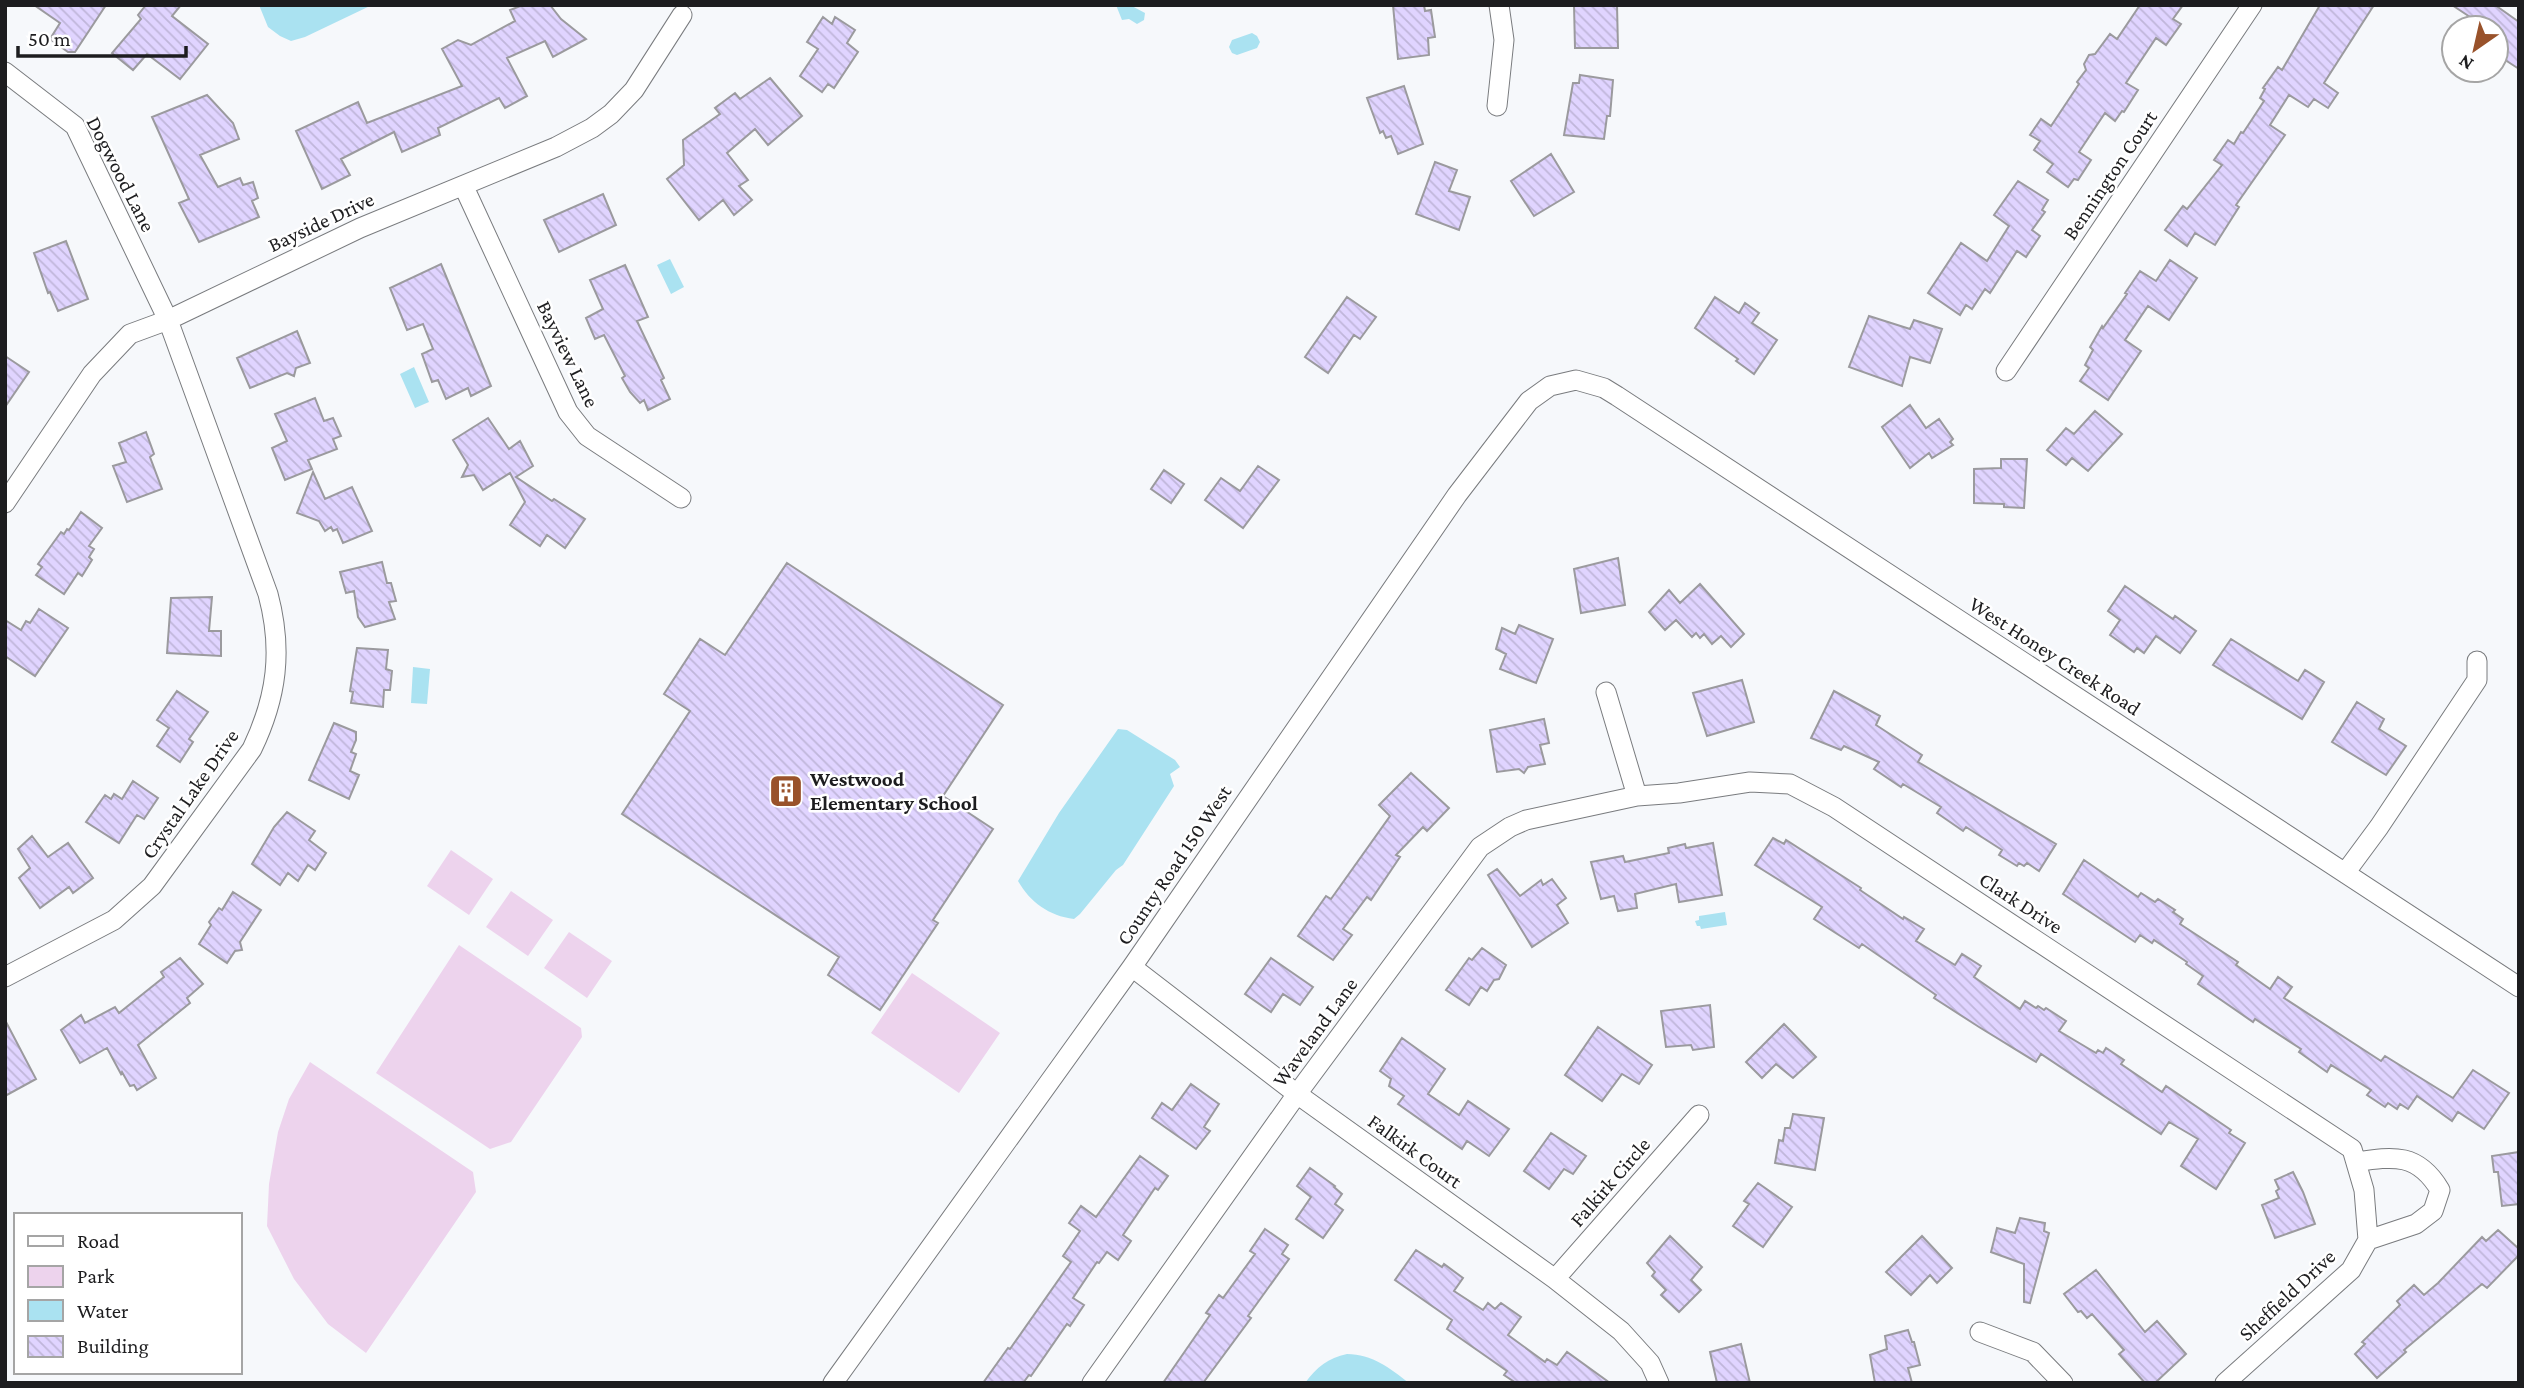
<svg xmlns="http://www.w3.org/2000/svg" width="2524" height="1388" viewBox="0 0 2524 1388" font-family="'Crimson Pro',serif">
	<style>
		.park { fill: #edd3ed }
		.water { fill: #aae2f1 }
		.building { fill: url(#building-back-hatch); stroke: #9b9a9e; stroke-width: 2 }
		.lines { fill: none; stroke-linecap: round; stroke-linejoin: round }
		.street-casing { stroke: #797b7e; stroke-width: 21 }
		.street { stroke: #fff; stroke-width: 19 }
		.labels { text-anchor: middle; dominant-baseline: central; stroke-width: 5; stroke-linejoin: round; paint-order: stroke }
		.street-label { font-size: 21px; fill: #1d1d1f; stroke: #fff }
		.poi-label { font-size: 21px; font-weight: bold; fill: #1d1d1f; stroke: #fff; text-anchor: start }
	</style>
	<defs>
		<pattern id="building-back-hatch" width="6" height="6" patternUnits="userSpaceOnUse" patternTransform="scale(1.75)"><rect width="6" height="6" fill="#e0d4ff"/><path d="M-1 5l2 2M0 0l6 6M5-1l2 2" fill="none" stroke="#c0b6da"/></pattern>
	</defs>
	<rect width="100%" height="100%" fill="#f6f8fb"/>
	<path class="park" d="M451 850 493 879 469 915 427 886Z
		M511 891 553 920 528 956 486 927Z
		M569 932 612 961 587 998 544 968Z
		M459 945 581 1028 582 1037 511 1142 490 1149 376 1073Z
		M912 973 1000 1033 959 1093 871 1033Z
		M310 1062 473 1172 476 1192 366 1353 328 1324 294 1279 267 1226 269 1184 278 1132 289 1099Z"/>
	<path class="water" d="M259 5H372L305 37 291 41 280 36 268 27Z
		M1116 5H1130L1145 13 1144 20 1137 24 1129 19 1122 20Z
		M1252 33 1257 36 1260 42 1257 48 1237 55 1232 53 1229 47 1232 40Z
		M670 259 684 287 671 294 657 265Z
		M414 367 429 402 415 408 400 374Z
		M413 667 430 669 427 704 411 703Z
		M1118 729 1127 730 1175 760 1180 767 1170 774 1174 786 1123 865 1116 870 1080 914 1074 919C1049 916 1030 902 1018 881L1059 813Z
		M1725 912 1727 925 1701 929 1700 926H1697L1695 921 1699 920V916Z
		M1347 1354C1372 1354 1390 1368 1409 1383H1305C1317 1367 1328 1358 1347 1354Z"/>
	<path class="building" d="M34 5H106L75 52H68L50 39 60 23Z
		M146 5H181L172 16 208 44 180 79 147 54 133 70 112 53 141 19 138 15Z
		M523 5H550L561 19 586 39 553 57 545 41 507 58 527 96 505 108 499 98 438 128 440 135 402 152 394 132 341 159 350 175 322 189 296 131 358 102 367 123 462 86 442 49 458 40 471 45 515 21 510 10Z
		M1393 5H1424L1425 11 1431 10 1435 37 1428 38 1429 55 1398 59Z
		M1574 5H1617L1618 48H1575Z
		M2140 5H2183L2173 19 2181 24 2166 45 2156 38 2126 83 2138 90 2124 112 2122 111 2115 121 2105 113 2079 152 2091 160 2078 180 2074 179 2068 187 2047 172 2053 164 2034 150 2040 141 2030 135 2041 119 2051 126 2079 84 2077 82 2086 70 2084 64 2089 55 2095 54 2110 34 2117 39Z
		M2320 5H2374L2324 83 2338 93 2328 108 2314 99 2308 107 2289 95 2270 125 2285 135 2236 205 2239 207 2215 245 2195 233 2187 246 2165 230 2183 206 2187 209 2222 165 2214 160 2228 140 2234 144 2241 132 2243 133 2264 101 2260 98 2265 89 2263 88 2278 67 2282 70Z
		M2452 5H2495L2519 22V69L2496 54V28H2463L2470 17Z
		M823 17 832 24 835 17 855 30 847 43 858 52 834 88 828 84 822 92 800 76 818 49 807 42Z
		M1580 75 1613 80 1610 116H1607L1604 139 1564 135 1573 83H1579Z
		M770 78 802 116 768 145 755 129 727 153 748 180 739 186 752 200 734 215 723 200 699 220 667 179 684 165 683 140 720 114 715 108 735 93 740 99Z
		M1404 86 1423 144 1398 154 1391 136 1386 138 1383 131 1380 133 1367 98Z
		M207 95 233 123 239 139 200 155 218 187 240 178 243 185 253 182 258 198 252 201 259 217 199 242 179 203 189 199 152 117Z
		M1551 154 1574 192 1534 216 1511 181Z
		M1435 162 1457 170 1449 191 1470 197 1459 230 1416 214Z
		M2018 181 2048 200 2042 210 2045 212 2032 230 2040 236 2026 257 2017 251 1990 293 1985 289 1972 309 1966 305 1960 315 1928 293 1961 243 1987 261 2009 226 1994 215Z
		M603 194 616 225 559 252 544 220Z
		M66 241 88 299 58 311 50 292 48 293 34 253Z
		M2170 260 2197 278 2169 320 2148 306 2125 340 2141 351 2108 400 2080 381 2089 368 2085 365 2093 350 2090 347 2102 326 2103 328 2127 294 2125 293 2140 271 2156 281Z
		M441 264 491 386 471 396 468 388 446 399 438 380 432 382 422 354 433 349 423 324 407 330 390 288Z
		M625 265 648 317 637 321 664 378 661 380 670 399 648 410 644 400 640 403 630 392 622 378 625 376 604 335 595 339 586 318 603 309 590 280Z
		M1347 297 1376 317 1360 339 1354 335 1328 373 1305 357Z
		M1715 297 1739 313 1745 303 1759 313 1752 323 1777 340 1754 374 1736 361 1738 359 1695 328Z
		M1869 316 1910 329 1914 320 1942 329 1930 363 1910 357 1902 386 1849 367Z
		M297 331 310 363 296 368 294 376 287 373 250 388 237 358Z
		M5 356 29 372 5 407Z
		M315 398 324 421 333 418 341 436 333 439 337 449 308 460 312 469 285 480 272 448 287 441 275 414Z
		M1910 405 1926 428 1939 419 1953 439 1950 442 1953 445 1932 458 1929 453 1910 468 1882 427Z
		M2095 411 2122 434 2088 471 2072 458 2066 465 2047 450 2066 428 2074 434Z
		M488 418 509 449 520 441 533 466 516 477 552 501 554 499 585 519 565 548 547 535 540 546 510 525 525 502 510 473 483 490 474 475 462 477 468 465 453 440Z
		M146 432 154 454 150 457 162 489 127 502 113 466 126 462 119 443Z
		M2001 459H2027L2024 508 2004 507V504L1974 503V469L2001 468Z
		M1258 466 1279 480 1243 528 1205 500 1221 478 1240 491Z
		M1164 470 1184 484 1171 503 1151 489Z
		M313 472 325 499 352 487 372 531 343 543 337 529 333 531 331 527 325 531 319 521 297 513Z
		M81 512 102 528 89 546 94 549 89 557 92 560 82 576 78 573 64 594 36 575 42 567 38 564 61 532 64 534 67 529 69 530Z
		M1618 558 1625 605 1581 613 1574 569Z
		M382 562 387 583H391L396 601 389 602 395 619 365 627 358 617 354 591 346 593 340 572Z
		M787 563 1003 705 943 796 993 829 933 920 938 923 880 1010 828 975 839 957 622 814 690 711 664 694 700 639 725 655Z
		M1700 584 1744 634 1731 647 1721 636 1712 644 1704 634 1700 638 1696 633 1692 637 1676 620 1665 630 1649 612 1669 590 1680 603Z
		M2125 586 2173 619 2175 616 2196 631 2180 653 2156 636 2144 653 2137 648 2134 652 2110 635 2120 620 2108 611Z
		M212 597 209 631H221V656L167 653 171 598Z
		M39 609 68 628 35 676 5 656V620L21 630 26 621 30 623Z
		M1519 625 1553 639 1536 683 1500 669 1506 654 1496 649 1502 628 1515 634Z
		M2231 639 2298 681 2305 670 2324 682 2302 719 2213 665Z
		M357 648 388 650 386 669 392 671 390 690H384L383 707 351 703 353 692 350 691Z
		M1742 680 1754 722 1707 736 1693 693Z
		M177 691 208 712 189 739 193 742 180 762 157 746 169 728 157 720Z
		M1834 691 1880 716 1876 725 1922 755 1918 762 2056 844 2039 871 2027 863 2024 866 2019 863 2017 866 1999 855 2002 850 1966 827 1963 831 1937 813 1941 807 1903 784 1901 787 1874 769 1879 762 1844 746 1841 750 1811 738Z
		M2357 702 2384 719 2379 729 2406 746 2386 775 2332 742Z
		M1544 719 1549 743 1540 745 1545 764 1528 767 1524 773 1519 769 1497 772 1490 730Z
		M334 723 356 732V740L351 752 356 754 350 771 359 775 349 799 309 780Z
		M1411 773 1449 808 1427 831 1423 827 1396 855 1400 857 1371 900 1367 897 1343 929 1352 935 1333 960 1298 936 1326 896 1331 899 1390 816 1379 805Z
		M133 781 158 798 144 819 137 815 119 843 86 822 105 795 111 799 114 794 122 799Z
		M287 812 315 831 309 840 326 853 315 870 308 865 298 881 288 873 280 885 252 864 274 827Z
		M32 836 48 857 68 843 93 878 73 893 69 887 40 908 19 878 30 868 18 849Z
		M1773 838 1784 844 1786 840 1861 888 1860 890 1903 919 1904 917 1924 929 1916 941 1955 965 1962 954 1981 966 1974 977 2020 1009 2025 1001 2036 1008 2038 1006 2044 1010 2046 1008 2066 1021 2059 1031 2096 1053 2098 1050 2103 1053 2106 1048 2124 1060 2121 1064 2162 1092 2166 1086 2231 1130 2229 1133 2245 1143 2216 1189 2181 1166 2198 1139 2169 1122 2161 1134 2041 1054 2036 1062 1979 1027 1934 998 1936 995 1862 944 1859 948 1814 919 1822 907 1755 865Z
		M1713 843 1722 895 1679 902 1676 884 1635 894 1637 908 1618 911 1614 896 1601 899 1591 862 1623 856 1625 862 1669 853 1668 848 1685 844 1686 848Z
		M2084 860 2138 897 2141 893 2155 902 2158 899 2175 910 2173 912 2183 919 2180 924 2238 962 2236 965 2270 989 2278 977 2292 987 2284 998 2381 1061 2385 1056 2453 1098 2473 1070 2509 1093 2484 1129 2458 1112 2452 1121 2417 1096 2408 1109 2400 1104 2397 1109 2388 1103 2385 1107 2367 1095 2371 1090 2331 1065 2327 1072 2299 1052 2301 1049 2255 1019 2253 1022 2198 984 2203 976 2186 964 2187 962 2154 940 2152 943 2140 935 2135 942 2063 894Z
		M1497 869 1520 896 1541 880 1543 885 1552 879 1566 898 1557 905 1568 923 1532 947 1488 875Z
		M233 892 261 910 240 942 242 950 235 951 227 963 199 944 211 925 209 922 219 908 222 910Z
		M1482 948 1506 965 1499 979 1494 980 1487 991 1481 987 1469 1005 1446 990 1469 958 1472 960Z
		M180 958 203 984 187 998 190 1003 138 1045 156 1078 137 1090 134 1085 130 1086 122 1072 121 1074 107 1048 80 1063 61 1030 81 1015 85 1023 115 1007 119 1013 164 977 161 972Z
		M1271 958 1313 987 1300 1005 1283 994 1271 1012 1245 994Z
		M1710 1005 1714 1047 1693 1050 1691 1045 1666 1047 1661 1011Z
		M5 1020 36 1079 5 1096Z
		M1784 1024 1816 1057 1793 1078 1776 1064 1762 1078 1746 1062Z
		M1598 1027 1652 1065 1639 1084 1622 1074 1602 1101 1565 1075Z
		M1402 1038 1445 1069 1428 1094 1459 1115 1468 1101 1509 1129 1489 1156 1467 1141 1462 1149 1398 1104 1404 1096 1389 1086 1391 1079 1380 1071Z
		M1191 1084 1219 1104 1204 1127 1210 1131 1196 1149 1152 1118 1162 1103 1172 1110Z
		M1793 1114 1824 1118 1815 1170 1775 1163 1779 1140 1783 1141 1785 1128H1790Z
		M1551 1133 1586 1156 1573 1174 1564 1169 1549 1189 1524 1171Z
		M2519 1152V1204L2502 1206 2498 1172H2494L2492 1156Z
		M1140 1156 1168 1176 1158 1190 1155 1188 1123 1235 1131 1241 1118 1260 1107 1252 1099 1263 1097 1262 1073 1298 1084 1305 1070 1326 1067 1324 1031 1376 1029 1375 1023 1383H983L1008 1348 1010 1349 1071 1262 1063 1256 1080 1231 1069 1223 1081 1206 1096 1217Z
		M1310 1168 1335 1186 1334 1187 1342 1194 1335 1204 1343 1210 1323 1238 1296 1219 1311 1197 1297 1186Z
		M2293 1172 2303 1192 2315 1224 2275 1238 2262 1205 2279 1198 2276 1191 2279 1189 2275 1180Z
		M1758 1183 1792 1207 1763 1247 1733 1226 1749 1204 1744 1201Z
		M2020 1218 2045 1223 2044 1231 2049 1233 2030 1303 2024 1302V1264L1991 1252 1997 1228 2015 1233Z
		M1265 1229 1288 1245 1282 1254 1289 1259 1248 1316 1251 1318 1203 1383H1163L1210 1315 1206 1313 1219 1295 1223 1298 1255 1254 1250 1251Z
		M2498 1230 2519 1249V1255L2487 1288 2482 1284 2404 1350 2406 1352 2377 1378 2355 1354 2365 1344 2362 1342 2400 1305 2397 1301 2414 1285 2424 1295 2438 1283 2482 1237 2486 1241Z
		M1670 1236 1702 1267 1691 1280 1701 1290 1679 1312 1661 1295 1666 1290 1652 1276 1655 1272 1647 1263Z
		M1922 1236 1952 1268 1937 1283 1930 1275 1911 1295 1886 1272Z
		M1416 1250 1442 1267 1444 1264 1463 1278 1454 1291 1483 1310 1488 1303 1495 1309 1501 1303 1521 1317 1508 1335 1545 1362 1547 1359 1557 1365 1567 1352 1610 1383H1516L1504 1375 1507 1371 1447 1329 1452 1320 1395 1280Z
		M2096 1270 2145 1332 2157 1321 2186 1354 2155 1383H2145L2119 1354 2124 1350 2092 1314 2087 1318 2081 1311 2078 1312 2064 1294Z
		M1908 1330 1912 1342H1914L1920 1365 1908 1368 1912 1383H1875L1870 1355 1887 1349 1885 1336Z
		M1741 1344 1750 1383H1717L1710 1352Z"/>
	<g class="lines">
		<g class="street-casing">
			<path id="street" d="M5 72 75 126 168 320 268 594C283 650 277 697 252 749L152 886 114 920 5 977
				M1497 106 1504 40 1499 5
				M464 187 568 412 587 436 681 498
				M2006 371 2252 5
				M5 503 92 374 130 334 168 320 360 228 556 147 592 128 611 114 634 90 682 15
				M1606 692 1637 796
				M2345 873 2379 827 2477 680V661
				M1132 967 1297 1094 1555 1279 1621 1331 1650 1363 1659 1383
				M2356 1162C2394 1156 2418 1153 2440 1190L2433 1211 2416 1224 2368 1240
				M1555 1279 1699 1115
				M1980 1332 2033 1352 2063 1383
				M833 1383 1132 967 1457 495 1529 401 1550 386 1576 380 1604 388 1617 396 2519 987
				M1092 1383 1297 1094 1480 847 1510 827 1526 820 1637 796 1679 793 1750 782 1790 784 1834 807 2352 1149 2364 1190 2368 1240 2351 1270 2225 1383"/>
		</g>
		<use href="#street" class="street"/>
	</g>
	<defs>
		<g id="building-square" transform="scale(1.75)"><rect x="-9" y="-9" width="18" height="18" rx="4" fill="#99522b" stroke="#fff"/><path d="M-4-6H4V6H1V3H-1V6H-4ZM-2.5-4.3h1.7v1.8h-1.7ZM.8-4.3h1.7v1.8H.8ZM-2.5-1h1.7V.8h-1.7ZM.8-1h1.7V.8H.8Z" fill="#fff"/></g>
	</defs>
	<g fill-rule="evenodd">
		<use href="#building-square" x="786" y="791"/>
	</g>
	<g class="labels">
		<g class="street-label">
			<text transform="translate(121 174) rotate(63)">Dogwood Lane</text>
			<text transform="translate(2110 175) rotate(-56)">Bennington Court</text>
			<text transform="translate(321 222) rotate(-25)">Bayside Drive</text>
			<text transform="translate(568 354) rotate(64)">Bayview Lane</text>
			<text transform="translate(2055 656) rotate(33)">West Honey Creek Road</text>
			<text transform="translate(190 794) rotate(-55)">Crystal Lake Drive</text>
			<text transform="translate(1174 865) rotate(-56)">County Road 150 West</text>
			<text transform="translate(2021 903) rotate(33)">Clark Drive</text>
			<text transform="translate(1315 1032) rotate(-54)">Waveland Lane</text>
			<text transform="translate(1415 1151) rotate(36)">Falkirk Court</text>
			<text transform="translate(1610 1182) rotate(-49)">Falkirk Circle</text>
			<text transform="translate(2287 1295) rotate(-43)">Sheffield Drive</text>
		</g>
		<g class="poi-label">
			<text x="810" y="779">Westwood<tspan x="810" dy="24">Elementary School</tspan></text>
		</g>
	</g>
	<rect width="2524" height="1388" fill="none" stroke="#1d1d1f" stroke-width="14"/>
	<rect x="14" y="1213" width="228" height="161" fill="#ffffff" stroke="#a5a5a5" stroke-width="2"/>
	<rect x="28" y="1236" width="35" height="10" fill="#ffffff" stroke="#a5a5a5" stroke-width="2"/>
	<text x="77" y="1248" font-size="21" fill="#1d1d1f">Road</text>
	<rect x="28" y="1266" width="35" height="21" fill="#edd3ed" stroke="#a5a5a5" stroke-width="2"/>
	<text x="77" y="1283" font-size="21" fill="#1d1d1f">Park</text>
	<rect x="28" y="1300" width="35" height="21" fill="#aae2f1" stroke="#a5a5a5" stroke-width="2"/>
	<text x="77" y="1318" font-size="21" fill="#1d1d1f">Water</text>
	<rect x="28" y="1336" width="35" height="21" fill="url(#building-back-hatch)" stroke="#a5a5a5" stroke-width="2"/>
	<text x="77" y="1353" font-size="21" fill="#1d1d1f">Building</text>
	<g transform="translate(2475 49) rotate(214)"><circle r="33" fill="#ffffff" stroke="#a5a5a5" stroke-width="2"/>
	<path d="M0-5L12 26L0 18L-12 26Z" fill="#99522b"/>
	<text y="-10" font-size="19" font-weight="bold" text-anchor="middle" fill="#1d1d1f">N</text>
	</g>
	<path d="M18 46v10h168v-10" fill="none" stroke="#1d1d1f" stroke-width="3.5"/>
	<text x="28" y="46" font-size="21" fill="#1d1d1f" stroke="#ffffff" stroke-width="5" paint-order="stroke">50 m</text>
</svg>
